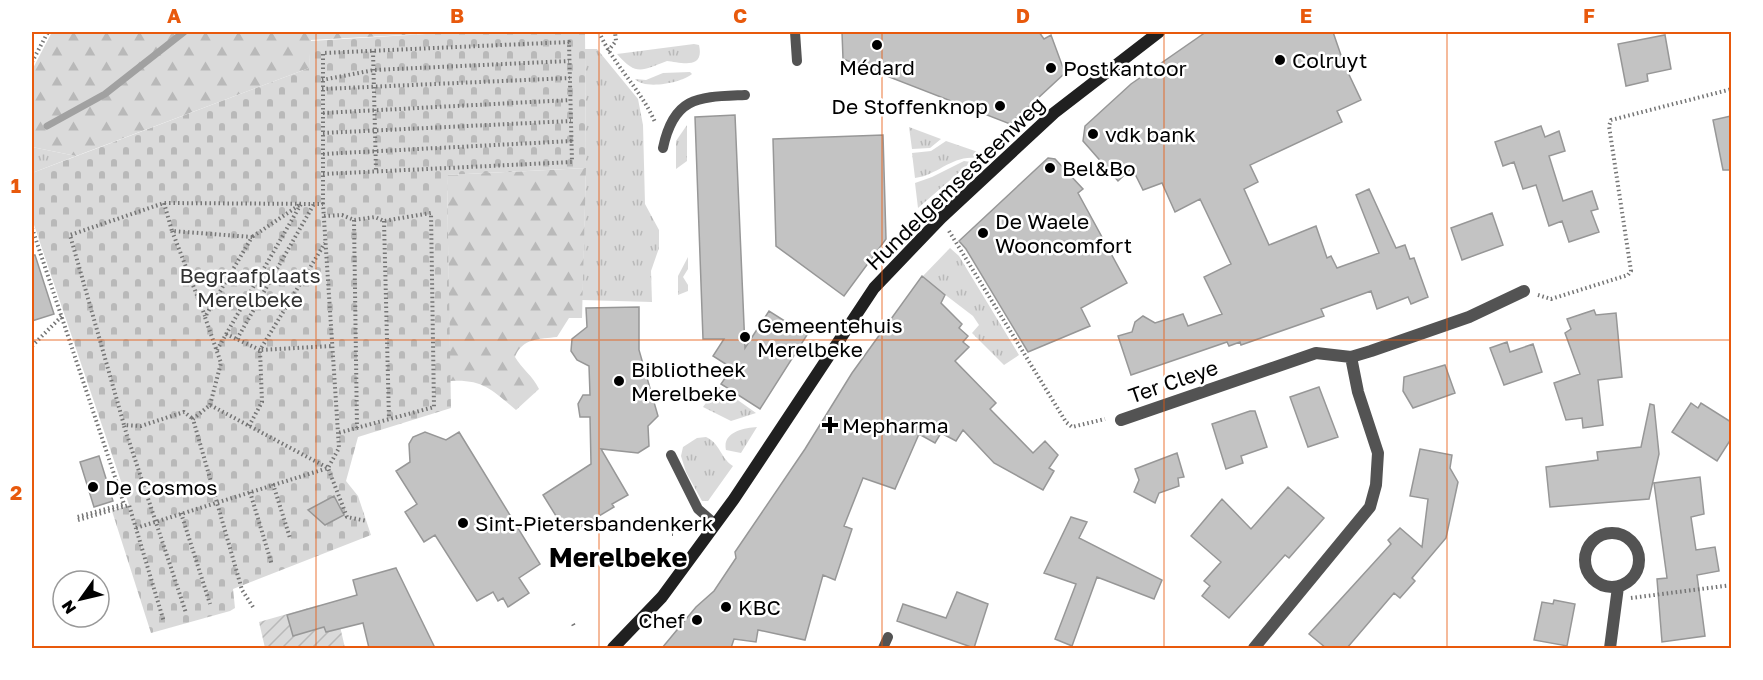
<svg xmlns="http://www.w3.org/2000/svg" width="1763" height="680" viewBox="0 0 1763 680" font-family="'Golos Text',sans-serif">
	<style>
		.grass { fill: url(#grass-tufts) }
		.forest { fill: url(#forest-firs) }
		.cemetery { fill: url(#cemetery-stones) }
		.garden { fill: url(#garden-furrows) }
		.lines { fill: none; stroke-linecap: round; stroke-linejoin: round }
		.stream { stroke: #a1a1a1; stroke-width: 7 }
		.building { fill: #c3c3c3; stroke: #979797; stroke-width: 1.5 }
		.path { stroke: #757575; stroke-width: 4; stroke-dasharray: 1.5 3; stroke-linecap: butt }
		.service { stroke: #535353; stroke-width: 10 }
		.minor { stroke: #535353; stroke-width: 12 }
		.secondary { stroke: #202020; stroke-width: 12 }
		.grid { fill: none; stroke: #e8590c; stroke-width: 1.5; stroke-opacity: 0.55 }
		.poi-dot { fill: #000; stroke: #fff; stroke-width: 2 }
		.labels { text-anchor: middle; dominant-baseline: central; stroke-width: 5; stroke-linejoin: round; paint-order: stroke }
		.poi-label { font-size: 21px; fill: #000; stroke: #fff; text-anchor: start }
		.street-label { font-size: 21px; fill: #000; stroke: #fff }
		.park-label { font-size: 21px; fill: #313131; stroke: #fff }
		.district-label { font-size: 27px; font-weight: bold; fill: #000; stroke: #fff }
		.neatline { fill: none; stroke: #e8590c; stroke-width: 2 }
		.grid-label { font-size: 20px; text-anchor: middle; font-weight: bold; fill: #e8590c }
	</style>
	<defs>
		<pattern id="grass-tufts" width="24" height="20" patternUnits="userSpaceOnUse" patternTransform="scale(1.5)"><rect width="24" height="20" fill="#dadada"/><path d="M3 7l-1-3M5 7V3M7 7l1-3M15 17l-1-3M17 17v-4M19 17l1-3" fill="none" stroke="#b9b9b9"/></pattern>
		<pattern id="forest-firs" width="22" height="20" patternUnits="userSpaceOnUse" patternTransform="scale(1.5)"><rect width="22" height="20" fill="#dadada"/><path d="M5 1l3.5 6h-7zM16 11l3.5 6h-7z" fill="#b9b9b9"/></pattern>
		<pattern id="cemetery-stones" width="16" height="16" patternUnits="userSpaceOnUse" patternTransform="scale(1.5)"><rect width="16" height="16" fill="#dadada"/><path d="M2 7V4a2 2 0 0 1 4 0v3zM10 15v-3a2 2 0 0 1 4 0v3z" fill="#b9b9b9"/></pattern>
		<pattern id="garden-furrows" width="10" height="10" patternUnits="userSpaceOnUse" patternTransform="scale(1.5)"><rect width="10" height="10" fill="#dadada"/><path d="M-1 1l2-2M0 10L10 0M9 11l2-2" fill="none" stroke="#b9b9b9"/></pattern>
	</defs>
	<rect width="100%" height="100%" fill="#fff"/>
	<path class="grass" d="M694 44 699 45C705 71 679 62 667 61 642 70 637 77 617 54Z
		M585 49H597L638 99 643 125 645 204 659 230V248L651 271 652 302 582 300 586 168Z
		M690 72 692 74C682 83 644 90 635 79L646 80 663 73Z
		M687 125V161L676 169V141Z
		M909 127 941 139 930 148 912 149Z
		M946 141 981 153 976 158C952 155 938 175 915 178L912 153 931 151Z
		M32 147 76 156 32 173Z
		M964 161 971 162 918 208 915 183 932 177Z
		M950 248 959 256 1019 355 1004 365 972 333 979 325 973 316 922 277Z
		M688 257V269L683 277 688 285V291L678 295V276Z
		M718 386 756 413 731 421 703 407Z
		M757 427 741 453 726 450C722 432 744 428 757 427Z
		M706 437C720 443 721 459 733 466L708 501H702L686 472 681 456 683 447 697 438Z"/>
	<path class="forest" d="M52 32H459L311 40 309 68 76 156 32 147V70Z
		M586 168 582 318H569L557 337C540 339 522 338 515 357 522 369 533 376 539 389L516 410C492 390 483 379 450 381L447 175Z"/>
	<path class="cemetery" d="M459 32H585L586 168 447 175 451 408 358 437 346 481 358 496 371 535 233 589 235 608 230 611 151 633 112 511 129 505 127 499 32 219V173L309 68 310 41Z"/>
	<path class="garden" d="M319 605 320 626 339 622 345 648H265L259 622Z"/>
	<g class="lines">
		<path class="stream" d="M47 126 105 94 184 32"/>
	</g>
	<path class="building" d="M842 32H1039L1044 39 1051 35 1065 73 1010 124 843 59Z
		M1206 32H1333L1344 64 1361 100 1337 111 1342 122 1250 165 1258 182 1244 189 1269 245 1316 226 1327 258 1331 256 1337 268 1379 253 1356 195 1369 189 1396 248 1405 245 1410 259 1414 258 1428 297 1411 304 1408 297 1377 309 1371 291 1321 309 1324 316 1241 345 1240 342 1229 346 1227 342 1131 375 1118 336 1132 332 1135 322 1143 316 1155 323 1183 314 1188 326 1222 314 1204 277 1231 264 1200 199 1175 212 1162 183 1143 190 1132 168 1118 181 1083 141 1085 126 1131 84Z
		M1665 35 1671 69 1647 74 1648 81 1626 86 1618 44Z
		M735 115 745 348 769 311 807 335 760 409 721 384 732 368 713 356 724 339H703L695 117Z
		M1731 116V170H1723L1713 120Z
		M1541 126 1545 137 1559 131 1565 151 1549 156 1563 201 1592 191 1598 209 1591 211 1599 232 1569 242 1562 221 1549 226 1536 185 1523 189 1514 162 1503 166 1495 142Z
		M883 135 886 239 844 296 776 246 773 139Z
		M1048 158 1055 159 1083 189 1078 193 1127 283 1081 308 1090 326 1028 352 966 249 959 241Z
		M1492 213 1503 245 1462 260 1451 228Z
		M32 255H35L54 314 32 321Z
		M922 276 945 295 941 303 962 324 959 328 968 336 963 342 969 347 955 361 996 403 990 409 1033 453 1045 441 1058 455 1049 468 1054 471 1043 490 994 463 963 430 956 441 941 433 935 443 919 434 895 489 863 478 844 526 852 529 835 580 823 575 805 640 758 630 756 642 734 639 731 648H662L696 607 714 591 736 558 735 552 805 449 852 373Z
		M639 307V350L658 416 648 426 649 446 638 453 601 449 628 495 612 504 614 507 574 531 572 528 566 532 543 495 591 464 590 417H580L578 404 583 395H590L589 366 577 360 571 351 572 339 587 327 586 308Z
		M1594 310 1596 315 1616 313 1622 377 1598 380 1603 425 1583 428 1582 418 1566 420 1554 383 1580 374 1565 333 1571 329 1567 319Z
		M1507 342 1510 352 1533 344 1542 372 1504 385 1490 348Z
		M1445 365 1455 393 1413 408 1403 391 1404 377Z
		M1319 387 1338 437 1308 447 1290 397Z
		M1691 403 1698 408 1701 403 1731 422V439L1717 461 1672 432Z
		M1650 404 1654 405 1659 454 1649 499 1550 507 1546 467 1598 460 1597 452 1641 447Z
		M1250 411H1255L1267 447 1241 456 1243 463 1226 469 1212 424Z
		M459 432 540 564 519 578 529 593 508 607 503 598 498 601 493 592 477 601 435 535 424 542 405 512 417 504 396 471 410 462 409 444 413 437 425 432 446 440Z
		M1420 449 1452 455 1450 468 1458 482 1446 538 1412 578 1415 581 1400 598 1394 593 1347 648H1326L1309 634 1391 544 1388 540 1400 528 1422 547 1428 499 1410 496Z
		M1177 453 1184 477 1178 478 1179 486 1159 493 1155 503 1134 492 1139 480 1135 469Z
		M99 456 113 501 94 507 80 462Z
		M1700 477 1704 514 1691 517 1696 550 1715 547 1719 571 1697 575 1705 636 1662 642 1657 579 1667 578 1654 483Z
		M1288 487 1324 518 1289 558 1285 555 1229 618 1202 596 1210 586 1204 581 1221 562 1191 536 1222 499 1251 529Z
		M334 496 344 515 325 525 308 510Z
		M1071 517 1087 522 1079 538 1162 580 1154 599 1097 577 1072 646 1055 639 1076 584 1044 573Z
		M396 568 435 648H369L363 623 326 632 324 627 293 636 287 615 357 595 353 580Z
		M957 592 988 604 974 648 897 621 903 604 946 618Z
		M1554 600 1575 604 1567 646 1534 640 1542 602 1553 604Z"/>
	<g class="lines">
		<path class="path" d="M599 32C614 66 640 88 655 122
			M373 51 376 171
			M608 51 616 41 615 32
			M32 62 48 32
			M322 80 374 70 569 61
			M322 89 570 78
			M323 113 570 100
			M323 133 571 121
			M323 154 572 141
			M323 174 572 162 569 42 323 53V204
			M164 203 172 231 252 237 205 317 221 363 210 405
			M324 216 342 215 354 220 375 217 384 221 431 213 434 407 338 433
			M354 220 357 428
			M384 221 389 419
			M32 228 124 504 77 517
			M172 231 205 316
			M949 231 1066 422 1072 427 1105 419
			M1538 295 1551 299 1628 275 1631 271 1609 126 1611 120 1732 89
			M226 334 260 350 325 243
			M237 339 314 204
			M32 346 62 316
			M217 350 301 204 252 237
			M124 426 186 613
			M249 426 262 402 260 350 332 346
			M273 484 290 538
			M250 492 272 565
			M181 513 210 604
			M78 520 129 505 164 622
			M136 528 328 468 339 448 323 204 164 203 70 235 124 425 141 426 184 412 193 419
			M672 534H673
			M1631 598 1732 585
			M253 607 242 590 193 419 210 405 328 468 347 517 367 521
			M573 624 574 626"/>
		<path class="service" d="M795 32 797 61
			M663 148C674 95 700 97 745 95
			M671 455 698 509 714 523
			M883 648 888 637"/>
		<path class="minor" d="M1121 420 1316 353 1351 357 1371 351 1469 317 1524 291
			M1585 560a27 27 0 1 1 54 0a27 27 0 1 1-54 0Z
			M1254 648 1370 507 1376 485 1378 453 1358 392 1351 357
			M1610 648 1618 587"/>
		<path class="secondary" d="M613 648 662 597 734 499 874 288 941 218 1054 113 1159 32"/>
	</g>
	<path class="grid" d="M316 32V648M599 32V648M882 32V648M1164 32V648M1447 32V648M32 340H1732"/>
	<g class="poi-dot">
		<circle cx="877" cy="45" r="6"/>
		<circle cx="1280" cy="60" r="6"/>
		<circle cx="1051" cy="68" r="6"/>
		<circle cx="1000" cy="106" r="6"/>
		<circle cx="1093" cy="134" r="6"/>
		<circle cx="1050" cy="168" r="6"/>
		<circle cx="983" cy="233" r="6"/>
		<circle cx="745" cy="337" r="6"/>
		<circle cx="619" cy="381" r="6"/>
		<path d="M827 416h6v6h6v6h-6v6h-6v-6h-6v-6h6z"/>
		<circle cx="93" cy="487" r="6"/>
		<circle cx="463" cy="523" r="6"/>
		<circle cx="726" cy="607" r="6"/>
		<circle cx="697" cy="620" r="6"/>
	</g>
	<g class="labels">
		<g class="poi-label">
			<text x="1292" y="60">Colruyt</text>
			<text x="877" y="67" text-anchor="middle">Médard</text>
			<text x="1063" y="68">Postkantoor</text>
			<text x="988" y="106" text-anchor="end">De Stoffenknop</text>
			<text x="1105" y="134">vdk bank</text>
			<text x="1062" y="168">Bel&amp;Bo</text>
			<text x="995" y="221">De Waele<tspan x="995" dy="24">Wooncomfort</tspan></text>
			<text x="757" y="325">Gemeentehuis<tspan x="757" dy="24">Merelbeke</tspan></text>
			<text x="631" y="369">Bibliotheek<tspan x="631" dy="24">Merelbeke</tspan></text>
			<text x="842" y="425">Mepharma</text>
			<text x="105" y="487">De Cosmos</text>
			<text x="475" y="523">Sint-Pietersbandenkerk</text>
			<text x="738" y="607">KBC</text>
			<text x="685" y="620" text-anchor="end">Chef</text>
		</g>
		<g class="street-label">
			<text transform="translate(955 183) rotate(-44)">Hundelgemsesteenweg</text>
			<text transform="translate(1173 381) rotate(-19)">Ter Cleye</text>
		</g>
		<g class="park-label">
			<text x="250" y="275">Begraafplaats<tspan x="250" dy="24">Merelbeke</tspan></text>
		</g>
		<g class="district-label">
			<text x="618" y="557">Merelbeke</text>
		</g>
	</g>
	<rect width="1763" height="680" fill="none" stroke="#ffffff" stroke-width="66"/>
	<g transform="translate(81 599) rotate(236)"><circle r="28" fill="#ffffff" stroke="#999999" stroke-width="1.5"/>
	<path d="M0-4.5L10 22L0 15L-10 22Z" fill="#000000"/>
	<text y="-9" font-size="16" font-weight="bold" text-anchor="middle" fill="#000000">N</text>
	</g>
	<rect x="33" y="33" width="1697" height="614" class="neatline"/>
	<g class="grid-label">
		<text x="174" y="23">A</text>
		<text x="457" y="23">B</text>
		<text x="740" y="23">C</text>
		<text x="1023" y="23">D</text>
		<text x="1306" y="23">E</text>
		<text x="1589" y="23">F</text>
		<text x="16" y="193">1</text>
		<text x="16" y="500">2</text>
	</g>
</svg>
